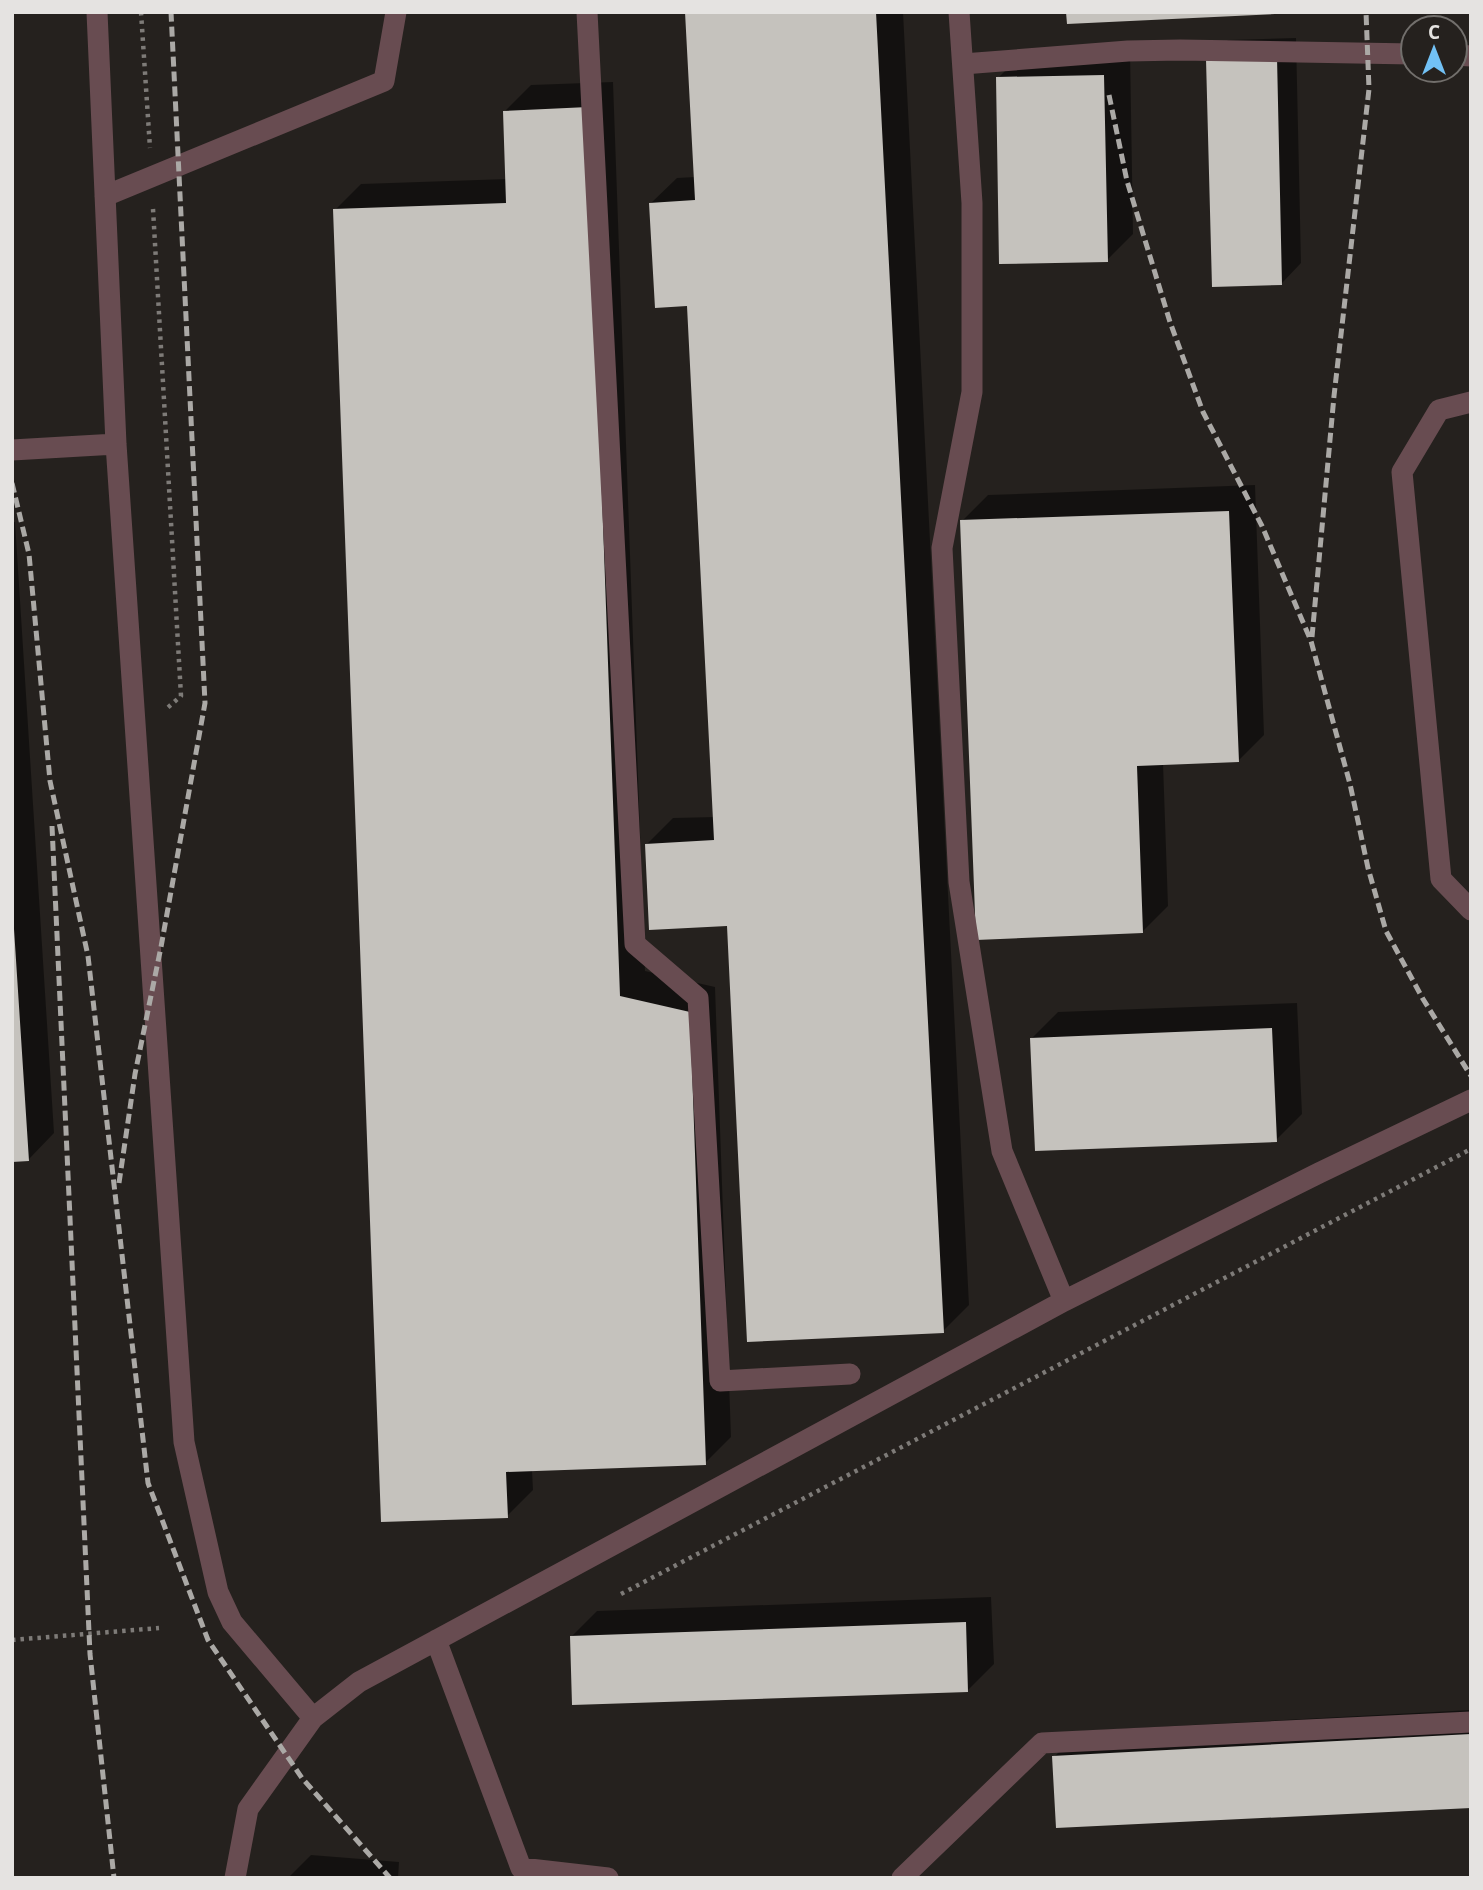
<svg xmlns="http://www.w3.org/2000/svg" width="1483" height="1890" viewBox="0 0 1483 1890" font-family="'Open Sans',sans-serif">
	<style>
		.shadow { fill: #0007 }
		.building { fill: #c5c2bd }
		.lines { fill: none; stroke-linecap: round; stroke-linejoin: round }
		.path { stroke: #7e7b78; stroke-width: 4.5; stroke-dasharray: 3.5 5; stroke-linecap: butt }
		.lane { stroke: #684c51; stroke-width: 21 }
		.rail { stroke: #aba9a6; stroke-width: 5; stroke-dasharray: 10 5; stroke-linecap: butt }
	</style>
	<rect width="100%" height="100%" fill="#25211e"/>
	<path class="shadow" d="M687 12H903L969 1305 943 1331 728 924 647 844 673 818 715 817 689 304 651 203 677 178 695 177Z
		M1296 38 1301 263 1282 283 1208 60 1228 40Z
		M1130 50 1133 234 1107 260 998 78 1024 52Z
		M613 82 645 971 715 987 731 1437 705 1463 532 1470 533 1490 507 1516 335 210 361 184 507 179 505 111 531 85Z
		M1255 485 1264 735 1238 761 1163 763 1168 906 1142 932 962 521 988 495Z
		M12 522H15L54 1133 29 1159 12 1160Z
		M1297 1003 1302 1114 1276 1140 1032 1038 1058 1012Z
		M991 1597 994 1664 968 1690 572 1636 597 1611Z
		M1471 1710V1806L1054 1757 1080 1731Z
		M311 1855 399 1862 398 1878H288Z"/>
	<path class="building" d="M685 12H876L944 1333 747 1342 727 926 649 930 645 844 714 840 687 306 655 308 649 203 695 200Z
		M1066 12H1275V14L1067 24Z
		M1277 57 1282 285 1212 287 1206 59Z
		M1104 75 1108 262 999 264 996 77Z
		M588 107 620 996 690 1012 706 1465 506 1472 508 1518 381 1522 333 209 506 203 503 111Z
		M1229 511 1239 762 1137 766 1143 933 976 940 960 520Z
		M14 929 29 1161 12 1162V930Z
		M1272 1028 1277 1142 1035 1151 1030 1038Z
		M966 1622 968 1692 572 1705 570 1636Z
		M1471 1734V1808L1056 1828 1052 1756Z"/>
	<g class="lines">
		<path class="path" d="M141 12 150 148
			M153 209 181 696 165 710
			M621 1594 1471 1149
			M12 1640 159 1628"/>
		<path class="lane" d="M97 12 116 444 184 1442 218 1592 232 1622 313 1718
			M587 12 635 944 698 998 720 1381 850 1374
			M959 12 972 203V392L942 548 959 882 1002 1151 1064 1301
			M1455 55 1471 56
			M963 64 1128 51 1180 50 1413 54
			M105 196 384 81 396 12
			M1471 402 1439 410 1402 472 1441 879 1471 910
			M12 450 116 444
			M436 1640 521 1868 608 1878
			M235 1878 248 1809 313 1718 359 1682 1064 1301 1319 1173 1471 1100
			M902 1878 1042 1743 1471 1722"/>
		<path class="rail" d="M1109 95 1127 181 1170 322 1203 412 1262 526 1311 641 1350 784 1368 868 1386 931 1423 999 1471 1076
			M12 483 29 554 50 781 88 956 148 1483 208 1640 302 1778 390 1878
			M1312 637 1334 396 1369 89 1366 12
			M52 826 90 1654 114 1878
			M119 1183 135 1074 161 947 205 703 171 12"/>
	</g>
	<rect width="1483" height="1890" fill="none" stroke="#e5e3e1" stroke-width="28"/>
	<g transform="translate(1434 49)"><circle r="33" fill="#25211e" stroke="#726f6c" stroke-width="2"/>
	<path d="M0-5L12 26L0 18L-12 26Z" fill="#72c1f5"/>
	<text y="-10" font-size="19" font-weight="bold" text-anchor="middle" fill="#e5e3e1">С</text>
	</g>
</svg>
